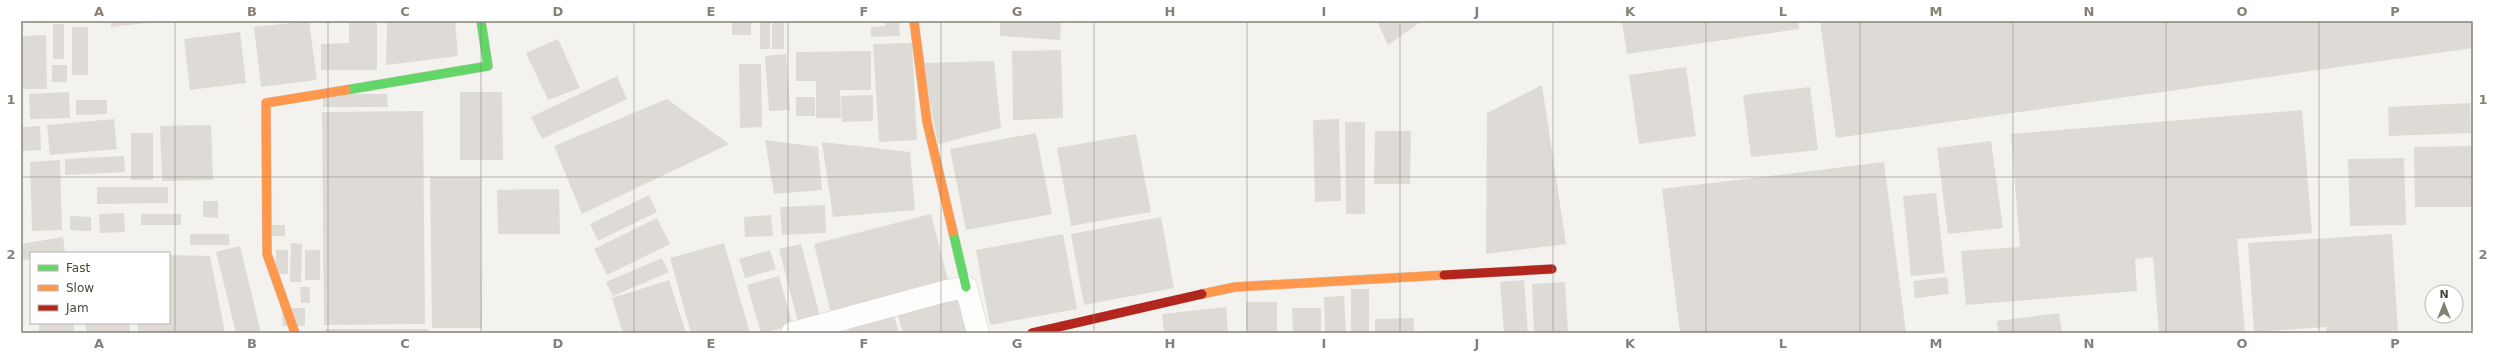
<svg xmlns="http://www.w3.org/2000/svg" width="2494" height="354" viewBox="0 0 2494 354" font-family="'DejaVu Sans',sans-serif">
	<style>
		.building { fill: #dedbd6 }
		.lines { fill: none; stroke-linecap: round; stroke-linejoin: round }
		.street-casing { stroke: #d2d0cb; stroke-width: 23 }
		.fast-casing { stroke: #d3cfc5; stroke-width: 10 }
		.slow-casing { stroke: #d3cfc5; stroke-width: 10 }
		.jam-casing { stroke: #d3cfc5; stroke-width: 10 }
		.street { stroke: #fdfdfc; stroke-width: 22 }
		.fast { stroke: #63d668; stroke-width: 9 }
		.slow { stroke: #ff974d; stroke-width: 9 }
		.jam { stroke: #b3261e; stroke-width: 9 }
		.grid { fill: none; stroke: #868178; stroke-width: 1; stroke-opacity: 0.55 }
		.neatline { fill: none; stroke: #868178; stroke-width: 1.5 }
		.grid-label { font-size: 13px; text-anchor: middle; font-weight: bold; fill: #868178 }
	</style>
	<rect width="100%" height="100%" fill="#f4f2ee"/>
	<path class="building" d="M111 21H155V22L111 27Z
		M309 21 317 80 261 87 254 27Z
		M349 21H377V70H321V44L349 43Z
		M387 21H455L458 56 386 65Z
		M732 21H751V35H732Z
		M760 21H770V49H760Z
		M772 21H784V49H772Z
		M885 21H899L900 36 871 37V27L885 26Z
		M1000 21H1061L1060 40 1000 36Z
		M1377 21H1422L1388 45Z
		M1622 21H1798L1799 29 1627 54Z
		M1820 21H2473V48L1836 138Z
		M53 24H64V59H53Z
		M72 27H88V75H72Z
		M240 32 246 83 190 90 184 39Z
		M46 35 47 89H21V36Z
		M558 39 580 88 548 100 526 53Z
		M912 43 917 140 879 142 873 44Z
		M1061 50 1063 118 1013 120 1012 51Z
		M871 51V90H840L841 118H816V81H796V52Z
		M786 54 790 110 769 111 765 56Z
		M994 61 1001 128 938 144 922 63Z
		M739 64H761L762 127 740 128Z
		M52 65H67V82H52Z
		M1686 67 1696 136 1639 144 1629 75Z
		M617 76 627 99 542 139 531 117Z
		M1542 85 1566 244 1486 254 1487 113Z
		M1810 87 1818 150 1751 157 1743 95Z
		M69 92 70 118 30 119 29 94Z
		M460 92H502L503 160H460Z
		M323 94H387L388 107H323Z
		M873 95V121L842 122 841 96Z
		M796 97H815V116H796Z
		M667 99 729 144 582 214 554 146Z
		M76 100H107V114L76 115Z
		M2470 103 2471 133 2389 136 2388 107Z
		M2302 110 2312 233 2237 239 2245 333H2159L2153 257 2135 259 2137 291 1966 305 1961 251 2020 247 2011 134Z
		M423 111 425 324 324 325 322 112Z
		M114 119 117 149 50 155 47 125Z
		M1339 119 1341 201 1315 202 1313 120Z
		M1345 122H1365V214H1346Z
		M211 125 213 180 162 181 160 126Z
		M40 126 41 150 21 151V127Z
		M1375 131H1411L1410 184H1374Z
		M131 133H153V180H131Z
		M1036 133 1052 214 966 230 950 149Z
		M1136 134 1151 212 1071 226 1057 148Z
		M765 140 818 147 822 190 774 194Z
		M1991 141 2003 228 1948 234 1937 148Z
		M822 142 910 152 915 210 833 217Z
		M2473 146V207H2415L2414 147Z
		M124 156 125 172 65 175V159Z
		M2404 158 2406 225 2350 226 2348 159Z
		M60 160 62 230 32 231 30 162Z
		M1884 162 1906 333H1680L1662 189Z
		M430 177H481L482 328H432Z
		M97 187H168V203L97 204Z
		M559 189 560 234H498L497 190Z
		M1936 193 1945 273 1911 276 1903 196Z
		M649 195 657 212 598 241 590 224Z
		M203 201H218V218L203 217Z
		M825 205 826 233 782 235 780 207Z
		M124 213 125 232 100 233 99 214Z
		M141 214H181V225H141Z
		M931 214 949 284 831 313 814 244Z
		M771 215 773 236 745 237 744 217Z
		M70 216 91 217V231L70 230Z
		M1161 217 1174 288 1084 305 1071 234Z
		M657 218 670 244 607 275 594 249Z
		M266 225H285V236H266Z
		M190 234H229V245H190Z
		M1063 234 1077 309 990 325 976 250Z
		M2392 234 2398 333H2327L2326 327 2254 332 2248 243Z
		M63 237 65 253H31V259L21 261V244Z
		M291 243 302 244 301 282H290Z
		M724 243 750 333H691L670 258Z
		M801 244 821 320 799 326 779 249Z
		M240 246 261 333H236L216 252Z
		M276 250H288V274H275Z
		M305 250H320V280H305Z
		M770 250 776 269 745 278 739 259Z
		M169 255 210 256 225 333H138L137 323H169Z
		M662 258 669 272 613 296 606 282Z
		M779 276 793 326 761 333 747 285Z
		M1947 277 1949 294 1915 298 1913 281Z
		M669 280 686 333H623L612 298Z
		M1524 280 1528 333H1504L1500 282Z
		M1565 282 1568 333H1534L1532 284Z
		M300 287H310V303H301Z
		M1351 289H1369V333H1351Z
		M1344 296 1346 333H1325L1324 297Z
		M957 298 966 333H903L897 312Z
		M1246 302H1277V333H1246Z
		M1226 307 1228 333H1164L1162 314Z
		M282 308H305V326H283Z
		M1292 308H1321V333H1293Z
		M2059 313 2062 333H1998L1997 321Z
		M894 316 899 333H848L847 328Z
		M1414 318V333H1375V319Z
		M39 323H74V333H39Z
		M85 323H129L130 333H87Z
		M325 329H428V333H325Z"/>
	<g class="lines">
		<g class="street-casing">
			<path id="street" d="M792 333 946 291 966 287 978 333"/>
		</g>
		<g class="fast-casing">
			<path id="fast" d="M346 90 488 66 481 21
				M953 232 966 287"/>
		</g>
		<g class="slow-casing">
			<path id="slow" d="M914 21 927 122 953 232
				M1202 294 1235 287 1444 275
				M295 333 267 254 266 103 346 90"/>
		</g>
		<g class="jam-casing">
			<path id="jam" d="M1444 275 1552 269
				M1032 333 1202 294"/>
		</g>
		<use href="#street" class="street"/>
		<use href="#fast" class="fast"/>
		<use href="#slow" class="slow"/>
		<use href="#jam" class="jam"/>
	</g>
	<path class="grid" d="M175 21V333M328 21V333M481 21V333M634 21V333M788 21V333M941 21V333M1094 21V333M1247 21V333M1400 21V333M1553 21V333M1706 21V333M1860 21V333M2013 21V333M2166 21V333M2319 21V333M21 177H2473"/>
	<rect width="2494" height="354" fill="none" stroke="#ffffff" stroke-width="44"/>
	<rect x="30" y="252" width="140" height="72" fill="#ffffff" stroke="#b7b4b0"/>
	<rect x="38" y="265" width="20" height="6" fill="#63d668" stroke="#b7b4b0"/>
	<text x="66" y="272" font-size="12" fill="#4b4439">Fast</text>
	<rect x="38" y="285" width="20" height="6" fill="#ff974d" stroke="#b7b4b0"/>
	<text x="66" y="292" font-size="12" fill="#4b4439">Slow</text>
	<rect x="38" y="305" width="20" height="6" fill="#b3261e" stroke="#b7b4b0"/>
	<text x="66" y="312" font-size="12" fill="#4b4439">Jam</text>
	<g transform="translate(2444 304)"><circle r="19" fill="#ffffff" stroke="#b7b4b0"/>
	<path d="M0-3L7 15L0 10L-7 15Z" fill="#868178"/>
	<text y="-6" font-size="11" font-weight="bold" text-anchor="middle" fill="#4b4439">N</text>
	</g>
	<rect x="22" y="22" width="2450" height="310" class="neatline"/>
	<g class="grid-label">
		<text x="99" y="16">A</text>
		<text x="252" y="16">B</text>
		<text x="405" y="16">C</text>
		<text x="558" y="16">D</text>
		<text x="711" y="16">E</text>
		<text x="864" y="16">F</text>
		<text x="1017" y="16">G</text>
		<text x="1170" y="16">H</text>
		<text x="1324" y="16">I</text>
		<text x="1477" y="16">J</text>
		<text x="1630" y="16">K</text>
		<text x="1783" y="16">L</text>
		<text x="1936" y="16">M</text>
		<text x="2089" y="16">N</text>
		<text x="2242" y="16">O</text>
		<text x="2395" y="16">P</text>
		<text x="11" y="104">1</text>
		<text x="2483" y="104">1</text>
		<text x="11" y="259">2</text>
		<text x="2483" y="259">2</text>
		<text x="99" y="348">A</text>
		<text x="252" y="348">B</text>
		<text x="405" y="348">C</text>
		<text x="558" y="348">D</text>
		<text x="711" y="348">E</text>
		<text x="864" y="348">F</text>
		<text x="1017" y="348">G</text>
		<text x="1170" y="348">H</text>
		<text x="1324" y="348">I</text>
		<text x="1477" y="348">J</text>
		<text x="1630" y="348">K</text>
		<text x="1783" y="348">L</text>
		<text x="1936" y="348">M</text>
		<text x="2089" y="348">N</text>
		<text x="2242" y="348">O</text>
		<text x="2395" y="348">P</text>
	</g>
</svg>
